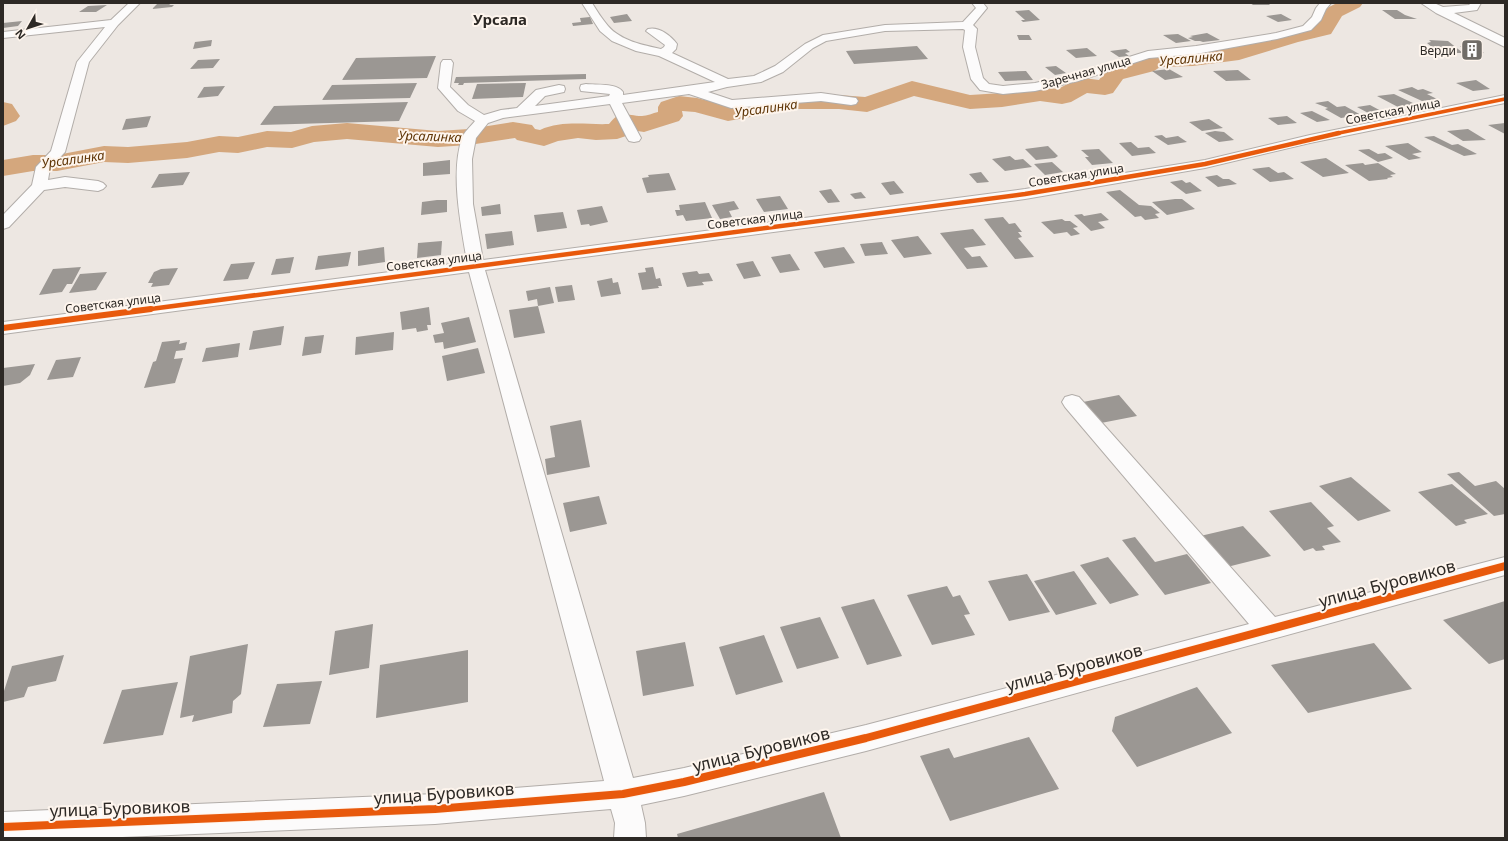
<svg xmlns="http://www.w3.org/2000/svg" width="1508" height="841" viewBox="0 0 1508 841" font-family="'Noto Sans',sans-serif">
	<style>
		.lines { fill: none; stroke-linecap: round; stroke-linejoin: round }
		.river { fill: #d4a77d; fill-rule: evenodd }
		.building { fill: #9b9793 }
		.minor-casing { stroke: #b2ada9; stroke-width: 2 }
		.minor { fill: #fcfbfb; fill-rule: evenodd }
		.cycleway-far3-casing { stroke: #fef5ed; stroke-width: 5 }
		.cycleway-far2-casing { stroke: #fef5ed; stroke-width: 6 }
		.cycleway-far1-casing { stroke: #fef5ed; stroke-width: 8 }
		.cycleway-casing { stroke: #fef5ed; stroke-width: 10 }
		.cycleway-far3 { stroke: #e8590c; stroke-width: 3.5 }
		.cycleway-far2 { stroke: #e8590c; stroke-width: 4.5 }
		.cycleway-far1 { stroke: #e8590c; stroke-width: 6 }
		.cycleway { stroke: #e8590c; stroke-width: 8 }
		.labels { text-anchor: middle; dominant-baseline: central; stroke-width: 4; stroke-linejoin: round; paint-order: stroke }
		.far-poi-label { font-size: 12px; fill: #2d2925; stroke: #fef5ed; text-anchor: end }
		.far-street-label { font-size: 12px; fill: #2d2925; stroke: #fef5ed }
		.far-water-label { font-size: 13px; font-style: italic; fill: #5f3506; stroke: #fef5ed }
		.far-district-label { font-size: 15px; font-weight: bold; fill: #2d2925; stroke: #fef5ed }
		.near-street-label { font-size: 17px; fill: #2d2925; stroke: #fef5ed }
	</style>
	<rect width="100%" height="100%" fill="#ede7e2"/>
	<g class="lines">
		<path class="river" d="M1337 3H1363L1360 7 1342 16 1331 34 1298 42 1239 60 1193 66 1160 67 1154 71 1123 79 1113 93 1105 95 1087 93 1071 102 1062 104 1040 101 1002 107 970 109 914 96 867 112 839 109H795L728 121 695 112 682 111 683 116 679 121 644 132 631 130 626 136 617 139 596 140 578 138 558 141 544 146 517 140 515 138 469 145 438 147 347 139 314 142 292 148 267 147 238 153 219 152 187 158 128 163 104 162 57 171H33L3 176V160L33 155H57L104 146 128 147 187 142 219 136 238 137 267 131 291 132 312 126 347 123 438 131 469 129 513 122 532 125 535 129 540 130C562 120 587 125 609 124 622 108 625 116 642 116 647 116 653 113 658 112V107L661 102 679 96 697 98 729 106 795 95H839L865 97 912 81 970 95 1002 93 1040 87 1058 89 1075 80 1083 78 1099 80 1107 69 1138 61 1147 55 1155 53 1193 52 1237 47 1316 25 1327 8Z
			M3 102 12 104 20 116 16 121 3 126Z"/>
	</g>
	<path class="building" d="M158 3H172L169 5H174L172 7 152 9Z
		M1250 3H1268L1270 5H1253Z
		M107 5 96 12H79L88 6Z
		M1029 10 1040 20 1023 22 1021 20H1025L1015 11Z
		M1382 10H1397L1405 15 1417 19H1395Z
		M627 14 632 21 614 23 610 17Z
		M1281 14 1292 20 1278 22 1266 16Z
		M590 17 593 24 573 26 572 23 581 22 580 18Z
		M22 21 18 26 3 28V23Z
		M1207 33 1220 40 1203 42 1200 41H1195L1188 38 1193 37 1190 36Z
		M1178 34 1191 41 1176 43 1163 35Z
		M1017 35H1029L1032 40H1019Z
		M212 40 211 46 193 49 195 42Z
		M1429 40 1448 41 1463 53H1439L1427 43 1431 42Z
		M917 46 928 59 854 64 846 51Z
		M1460 46H1473L1484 53 1472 54Z
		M1087 48 1097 56 1076 58 1066 50Z
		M1126 49 1130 52 1125 53 1129 56 1119 57 1110 51Z
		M436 56 427 78 342 80 356 58Z
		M220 59 213 68 190 69 198 60Z
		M1056 66 1066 73 1055 75 1045 67Z
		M1169 69 1183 77 1165 80 1152 71Z
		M1238 70 1251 80 1226 81 1213 71Z
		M1026 71 1033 80 1005 81 998 72Z
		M586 74V79L464 83 463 85H458L459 83H454L456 77Z
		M1476 80 1490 89 1473 91 1456 83Z
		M417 83 410 98 322 100 332 85Z
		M526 83 523 97 472 99 477 84Z
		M225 86 218 96 197 98 204 87Z
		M1412 87 1418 90 1423 89 1433 93 1427 94 1437 99 1422 101 1398 90Z
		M1394 94 1415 104 1398 107 1377 96Z
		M1328 101 1337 107 1345 106 1361 115 1341 118 1325 109 1328 108 1315 103Z
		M408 102 399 121 260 125 274 106Z
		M1370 105 1383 112 1370 114 1357 107Z
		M1312 111 1330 120 1317 122 1300 113Z
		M151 116 147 127 122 130 126 119Z
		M1287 116 1297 123 1278 125 1268 118Z
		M1209 119 1223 128 1202 131 1189 122Z
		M1505 123V134L1488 125Z
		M1468 129 1486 140 1463 141 1447 131Z
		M1215 131 1224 132 1234 140 1219 142 1205 133Z
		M1162 135 1166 138 1178 136 1187 142 1168 145 1154 136Z
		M1434 136 1452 145 1458 144 1477 154 1464 156 1424 137Z
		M1131 142 1138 148 1149 147 1156 153 1132 156 1119 143Z
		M1408 143 1422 152 1412 154 1421 158 1409 160 1385 146Z
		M1048 146 1058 156 1055 158 1036 160 1025 149Z
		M1099 149 1113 163 1092 165 1085 157H1089L1081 150Z
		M1369 149 1378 154 1385 153 1393 158 1378 162 1358 150Z
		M1010 156 1015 160 1023 159 1032 167 1005 171 992 159Z
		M1326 158 1349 173 1323 177 1300 162Z
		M450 160V174L423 176V163Z
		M1052 162 1063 172 1045 175 1034 164Z
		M1363 163 1365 165 1378 163 1396 174 1390 175 1393 177 1387 178 1388 179 1369 181 1345 165Z
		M1269 167 1278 173 1284 172 1294 179 1270 182 1252 169Z
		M190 172 183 185 151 188 159 174Z
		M981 172 989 182 977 183 969 174Z
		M669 173 676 190 647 193 642 178 649 177 648 175Z
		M1217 175 1223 179H1229L1237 184 1218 187 1205 177Z
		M1182 180 1186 183 1190 182 1202 191 1186 194 1170 182Z
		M894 181 904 193 890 195 881 183Z
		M831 189 840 202 828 203 819 191Z
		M1120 190 1139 205 1151 206 1160 213 1155 214 1159 218 1145 220 1141 216 1135 217 1106 192Z
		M861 192 866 198 855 199 850 194Z
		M780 196 788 209 764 212 756 199Z
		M1175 199H1182L1195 209 1167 215 1152 202Z
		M437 200H447V212L421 215 422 202Z
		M734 201 739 209 729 211 732 217 720 219 712 205Z
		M705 202 712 218 686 221 683 215 677 216 675 210H680L679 205Z
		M500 204 501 214 482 216 481 207Z
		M602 206 608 222 590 226 589 224 581 225 577 210Z
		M563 212 567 228 537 232 534 215Z
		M1101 213 1109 220 1098 222 1105 228 1091 231 1074 215 1082 214 1084 216Z
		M1003 217 1009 224 1015 223 1022 232H1018L1022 237 1018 238 1034 257 1015 259 984 219Z
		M1062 219 1065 221H1070L1078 227 1073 228 1080 234 1071 236 1067 232 1054 234 1041 222Z
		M973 229 986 245 964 248 972 257 980 256 988 267 967 269 940 233Z
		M512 231 514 245 487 249 485 234Z
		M918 236 932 254 904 258 891 240Z
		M442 241 441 255 417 258 418 243Z
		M882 242 888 254 865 256 860 244Z
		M384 247 385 262 358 266V251Z
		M844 247 855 263 824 268 814 252Z
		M351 252 348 266 315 270 318 256Z
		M790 254 800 270 780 273 771 257Z
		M294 257 290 273 271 275 276 259Z
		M753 261 761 276 744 279 736 264Z
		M255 262 248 279 223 281 231 264Z
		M81 267 72 284H67L62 292 39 295 53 269Z
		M653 267 656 279 660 278 662 286H658L659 288 642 290 638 273 646 272 645 268Z
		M178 268 169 285 151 287 153 283H148L154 272 161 269Z
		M697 271 699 274 709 273 713 281 702 282 704 285 687 287 682 273Z
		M107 272 96 290 69 293 80 274Z
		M612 278 613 283 618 282 621 294 601 297 597 281Z
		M572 285 575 300 558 302 555 287Z
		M550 287 554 303 538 306 545 333 514 338 509 310 538 306 537 299 528 301 526 291Z
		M429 307 431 325H427L428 330 417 332 416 328 402 330 400 312Z
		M469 317 476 342 444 349 443 342 435 343 433 335 444 333 441 323Z
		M284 326 281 345 249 350 253 331Z
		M394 332 393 350 355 355 356 337Z
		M324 335 321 353 302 356 305 337Z
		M180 340 179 344 187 342 185 350 176 351 174 359 183 358 175 383 144 388 153 362 156 361 162 342Z
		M240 343 238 357 202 362 206 348Z
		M478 348 485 373 447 381 442 356Z
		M81 357 73 377 47 380 56 360Z
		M35 364 30 375 20 383 3 386V368Z
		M1119 395 1137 416 1101 423 1083 402Z
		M581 420 590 467 547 475 545 459 555 457 550 426Z
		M1459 472 1475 486 1496 481 1505 489V514L1494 516 1447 474Z
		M1351 477 1391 511 1358 521 1319 486Z
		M1452 484 1488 514 1464 520 1467 523 1456 526 1418 492Z
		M599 496 607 524 570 532 563 503Z
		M1311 502 1334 526 1327 528 1341 542 1322 546 1325 550 1316 551 1313 548 1304 551 1269 511Z
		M1243 526 1271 556 1223 568 1196 537Z
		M1135 537 1155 562 1187 554 1211 583 1165 595 1122 540Z
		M1108 557 1139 595 1110 604 1080 565Z
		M1074 571 1097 604 1056 615 1034 581Z
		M1027 574 1050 612 1009 621 988 581Z
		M947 586 953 597 960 595 970 614 964 615 975 635 932 645 907 595Z
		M874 599 902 656 867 665 841 607Z
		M1505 601V659L1489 664 1443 620Z
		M820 617 839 658 797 669 780 627Z
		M373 624 369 668 329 675 335 631Z
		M764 635 783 682 736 695 719 647Z
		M685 642 694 686 643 696 636 651Z
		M1374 643 1412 689 1308 713 1271 665Z
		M248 644 241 694 233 701 232 713 192 722 194 715 180 718 190 656Z
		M468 650V702L376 718 380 665Z
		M64 655 56 681 28 687 24 697 3 702V694L12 666Z
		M322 681 310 724 263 727 277 684Z
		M178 682 163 735 103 744 122 690Z
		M1197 687 1232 733 1137 767 1112 731 1115 717Z
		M1029 737 1059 789 950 821 920 756 949 748 954 758Z
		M824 792 841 838H678L677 834Z"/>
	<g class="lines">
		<g class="minor-casing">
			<path id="minor" d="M129 3H140L118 25 89 62 65 152 50 168 48 180 65 177 98 181 103 183 106 186 103 189 98 191 65 187 44 190 9 227 3 229V215L32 185 36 167 51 151 77 62 105 27 3 38V32L111 20Z
				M582 3H592C597 11 602 19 608 26 621 41 643 45 661 49L664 47 665 45 646 31 648 29C659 26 671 36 677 44L676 49 672 53 728 79 754 76 775 66 805 44 823 35 885 25 963 22 976 8 972 3H983L987 8 973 25 977 29 975 47 983 78 989 84 1003 86 1035 83 1075 74 1148 51 1196 46 1276 33 1303 26 1312 17 1316 8 1320 3H1331L1326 9 1321 20 1311 30 1277 39 1196 54 1149 58 1078 81 1035 91 1003 94 980 90 971 79 963 47 965 30 963 29 885 31 826 41 813 48 783 72 761 82 727 87 708 92 732 100 821 93 856 98 858 101 856 104 851 105 821 101 731 108 689 94 622 103 641 138 639 141 634 142 629 141 627 138 610 104 503 118 488 123 476 138 472 159 473 204 483 260 1025 189 1205 160 1310 135 1505 95V103L1310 143 1205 168 1025 199 485 270 633 778 684 768 866 725 1249 624 1065 407 1062 402 1065 397 1072 395 1079 397 1275 617 1505 557V575L866 751 684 796 641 805 645 823 646 838H614L615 823 611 809 435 824 98 838H3V812L435 794 604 781 469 272 3 334V322L467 262C461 225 450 174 462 138 464 132 471 126 475 121L458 111 438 88 441 63 443 60H451L453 63 450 87 468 105 484 115 501 110 517 108 536 90 559 85 564 86 565 89 564 92 545 96 535 106 609 96 610 94 581 91 580 88 581 85 586 84C596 85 617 83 623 92V95L715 82 659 56 636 51 612 41 600 31Z
				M1421 3H1434L1443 7 1469 5 1471 3H1481L1477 10 1454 13 1505 38V47L1436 13Z"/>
		</g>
		<use href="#minor" class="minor"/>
		<g class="cycleway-far3-casing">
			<path id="cycleway-far3" d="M1334 134 1505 99"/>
		</g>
		<g class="cycleway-far2-casing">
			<path id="cycleway-far2" d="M143 310 1025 194 1205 164 1339 133"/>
		</g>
		<g class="cycleway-far1-casing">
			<path id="cycleway-far1" d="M3 328 151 309"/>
		</g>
		<g class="cycleway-casing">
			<path id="cycleway" d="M3 827 435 809 623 794 684 782 866 738 1505 566"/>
		</g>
		<use href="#cycleway-far3" class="cycleway-far3"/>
		<use href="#cycleway-far2" class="cycleway-far2"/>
		<use href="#cycleway-far1" class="cycleway-far1"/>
		<use href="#cycleway" class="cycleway"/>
	</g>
	<defs>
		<g id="building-square" transform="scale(1.15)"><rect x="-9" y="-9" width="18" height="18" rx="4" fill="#706c67" stroke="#fef5ed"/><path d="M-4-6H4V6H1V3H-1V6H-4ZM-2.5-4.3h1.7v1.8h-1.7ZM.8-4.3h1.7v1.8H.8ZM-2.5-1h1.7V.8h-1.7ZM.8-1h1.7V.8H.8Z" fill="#fff"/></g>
	</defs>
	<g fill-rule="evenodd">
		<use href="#building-square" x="1472" y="50"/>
	</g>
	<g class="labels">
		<g class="far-poi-label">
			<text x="1456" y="50">Верди</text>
		</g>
		<g class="far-street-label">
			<text transform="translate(1086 72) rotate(-16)">Заречная улица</text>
			<text transform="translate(1393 111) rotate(-11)">Советская улица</text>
			<text transform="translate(1076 175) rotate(-9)">Советская улица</text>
			<text transform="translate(755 219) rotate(-7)">Советская улица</text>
			<text transform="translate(434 261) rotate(-7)">Советская улица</text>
			<text transform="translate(113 303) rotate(-7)">Советская улица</text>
		</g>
		<g class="far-water-label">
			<text transform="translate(1191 58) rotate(-5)">Урсалинка</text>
			<text transform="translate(766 108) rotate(-8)">Урсалинка</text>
			<text transform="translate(430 136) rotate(2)">Урсалинка</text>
			<text transform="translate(73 159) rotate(-8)">Урсалинка</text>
		</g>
		<g class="far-district-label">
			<text x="500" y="19">Урсала</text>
		</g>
		<g class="near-street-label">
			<text transform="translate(1387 583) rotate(-15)">улица Буровиков</text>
			<text transform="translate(1074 667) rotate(-15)">улица Буровиков</text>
			<text transform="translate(761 749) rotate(-14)">улица Буровиков</text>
			<text transform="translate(444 793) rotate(-4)">улица Буровиков</text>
			<text transform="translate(120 808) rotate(-2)">улица Буровиков</text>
		</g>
	</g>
	<rect width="1508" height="841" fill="none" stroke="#2d2925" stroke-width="8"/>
	<g transform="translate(28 28) rotate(231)" stroke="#fef5ed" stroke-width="3" paint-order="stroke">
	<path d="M0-3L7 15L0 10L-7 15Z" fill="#2d2925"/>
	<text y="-6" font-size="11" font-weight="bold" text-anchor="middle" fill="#2d2925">N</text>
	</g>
</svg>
